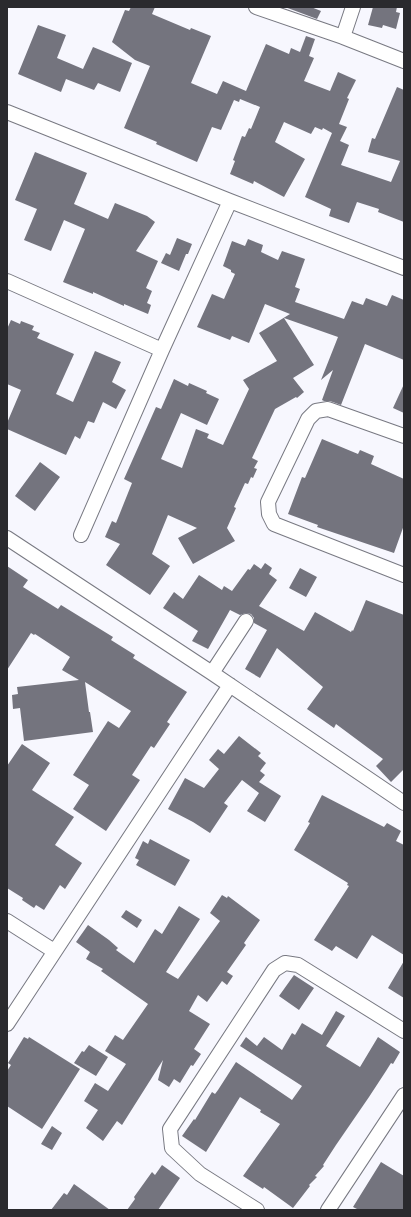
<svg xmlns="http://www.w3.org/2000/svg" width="411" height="1217" viewBox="0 0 411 1217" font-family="Roboto,sans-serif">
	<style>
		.building { fill: #74747e }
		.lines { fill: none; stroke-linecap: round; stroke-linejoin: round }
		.minor-casing { stroke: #787982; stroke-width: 16 }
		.minor { stroke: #fff; stroke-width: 14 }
	</style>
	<rect width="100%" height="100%" fill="#f7f7fe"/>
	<path class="building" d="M131 7H155L152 14 190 30 191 28 211 36 191 83 217 94 223 81 246 91 266 44 289 54 291 48 300 52 306 36 315 39 309 56 314 58 304 81 330 91 338 72 356 80 347 98 349 99 339 124 347 127 340 141 349 145 341 165 391 182 400 161 368 152 372 138 375 139 397 87 404 90V222L378 212 379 209 357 202 349 223 329 216 331 209 305 197 332 133 323 128 322 130 315 127 311 134 284 122 275 142 305 159 284 197 254 181 253 184 230 174 235 161 233 160 242 136 245 137 249 128 251 129 260 107 240 99 239 102 234 100 221 130 212 127 197 162 156 144 157 142 124 128 150 66 135 60 112 42 125 10 129 11Z
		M285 7H311L321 11 317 19Z
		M373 7H397L396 12 400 13 396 29 383 25 382 28 368 25Z
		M38 25 66 35 57 58 83 69 93 47 132 63 120 92 98 83 94 90 66 79 61 92 18 74Z
		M35 152 87 173 74 204 108 219 115 203 147 216 155 222 136 251 158 261 146 288 152 291 147 303 151 305 148 314 124 304V306L93 292V294L63 282 85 229 64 220 51 251 24 240 37 209 15 200Z
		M177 238 192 244 188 254H186L179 271 161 263 166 253 170 255Z
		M248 239 263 245 261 252 278 260 282 251 305 259 295 287 300 289 295 302 344 319 352 301 363 305 366 298 387 306 392 295 404 300V360L365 344 341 405 330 401H324L322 400 333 370 321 380 338 337 284 318 314 365 293 378 304 392 297 398 296 397 275 409 252 458 258 461 254 468 257 469 253 478 251 477 248 484 245 483 234 507 236 508 227 528 235 541 193 564 178 538 197 528 168 515 152 554 170 566 150 595 106 565 120 544 105 537 112 521 116 523 132 483 124 479 156 407 161 409 174 379 188 386 189 383 207 391 206 393 219 399 207 425 181 413 161 459 182 468 196 429 209 434 207 438 223 445 249 389 243 380 277 361 259 333 290 314 265 304 249 343 232 336 230 340 197 327 212 294 224 299 235 274 231 272V270L223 266 232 241 245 246Z
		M11 320 20 324 21 321 34 326 32 330 40 333 37 338 74 354 56 394 73 402 95 351 121 362 112 382 126 390 116 409 103 402 94 423 88 421 80 439 75 436 66 455 7 429V423L21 390 7 384V329Z
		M404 384V413L393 408Z
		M322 439 358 454 360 450 374 456 371 464 404 479V525L394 553 317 527 318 525 288 514 302 477 305 478Z
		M40 462 60 477 35 511 15 496Z
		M265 563 272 568 269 574 277 580 259 606 304 631 315 612 351 632 352 630 353 631 366 600 404 615V769L391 782 376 766 383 759 336 724 334 728 307 709 323 687 277 648 260 678 245 669 267 630 254 623V618L251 614 246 613 240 615 230 610 208 649 192 641 198 631 163 608 174 592 183 599 199 575 222 590 224 586 232 591 248 569 250 570 254 564 261 569Z
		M7 566 28 580 23 587 58 609 61 605 113 637 111 640 135 655 133 658 187 692 167 722 170 724 154 748 151 746 132 775 140 780 106 831 73 809 89 785 73 775 108 721 119 728 131 711 85 682 89 712H90L93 732 24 741 20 708 13 709 12 695 18 694 17 687 79 680 62 670 70 657 35 634 34 635 31 633 7 670Z
		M300 568 317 577 306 597 289 588Z
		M239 736 261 753 258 756 266 763 260 771 265 775 259 782 281 796 265 822 247 811 259 793 242 780 224 803 228 806 210 833 193 822 168 809 185 778 204 788 219 769 209 760 218 749 224 754Z
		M22 744 50 763 32 790 74 817 55 845 82 863 65 889 60 885 44 910 36 905 34 908 22 900 23 898 7 888V766Z
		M322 795 384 827 387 823 401 831 396 841 404 845V955L372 935 357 959 336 946 332 951 314 940 349 886 347 885 348 883 294 850 310 823 308 822Z
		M150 839 190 860 175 886 136 865 139 860 135 858 143 841 148 844Z
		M222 895 227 898 228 896 260 920 244 943 246 945 227 972 233 976 227 985 222 981 207 1002 198 995 189 1011 210 1024 194 1049 201 1054 193 1066 191 1065 180 1083 174 1079 169 1087 158 1080 163 1060 122 1125 117 1121 103 1141 86 1128 98 1110 84 1101 95 1083 108 1091 126 1064 105 1051 115 1035 123 1040 148 1004 101 971 103 969 86 959 90 952 76 942 88 925 109 940 118 948 116 950 134 963 155 929 162 934 179 906 200 919 166 972 178 979 220 921 210 913Z
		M126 910 142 920 137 928 121 917Z
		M404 961V998L388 988Z
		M294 975 314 988 299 1010 279 996Z
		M336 1011 345 1016 326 1046 360 1067 378 1037 400 1052 393 1064 391 1063 386 1071 369 1097 336 1145 323 1165 324 1166 315 1176 317 1177 309 1185 310 1186 293 1208 264 1187 263 1189 243 1176 280 1124 260 1112 261 1110 240 1097 206 1152 182 1136 194 1119 195 1120 212 1092 215 1094 218 1090 236 1062 292 1100 302 1086 240 1046 246 1037 257 1046 264 1037 282 1050 292 1033 295 1035 302 1023 322 1035Z
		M24 1037 28 1039 29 1037 80 1069 42 1129 7 1106V1071L11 1065 8 1063Z
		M89 1045 108 1057 96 1076 74 1063 82 1051 84 1052Z
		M52 1126 62 1133 52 1150 41 1144Z
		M381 1162 404 1176V1210H359L353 1207Z
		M162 1165 180 1178 158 1210H127L135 1199 134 1197 152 1172 155 1175Z
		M74 1184 110 1210H51L64 1193 67 1195Z"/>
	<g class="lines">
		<g class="minor-casing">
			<path id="minor" d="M256 7 343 37 404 61
				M343 37 353 7
				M7 112 230 201 404 268
				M7 281 162 350
				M404 436 328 409 316 411 308 419 268 502 269 514 274 524 404 575
				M81 535 162 350 230 201
				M7 538 212 673 404 803
				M212 673 246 621
				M7 921 54 951
				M7 1024 230 685
				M257 1210 200 1174 172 1148 170 1129 274 970 285 963 298 965 404 1031
				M328 1210 404 1095"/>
		</g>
		<use href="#minor" class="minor"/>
	</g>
	<rect width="411" height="1217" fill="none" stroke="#2a2a2e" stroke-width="16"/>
</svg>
